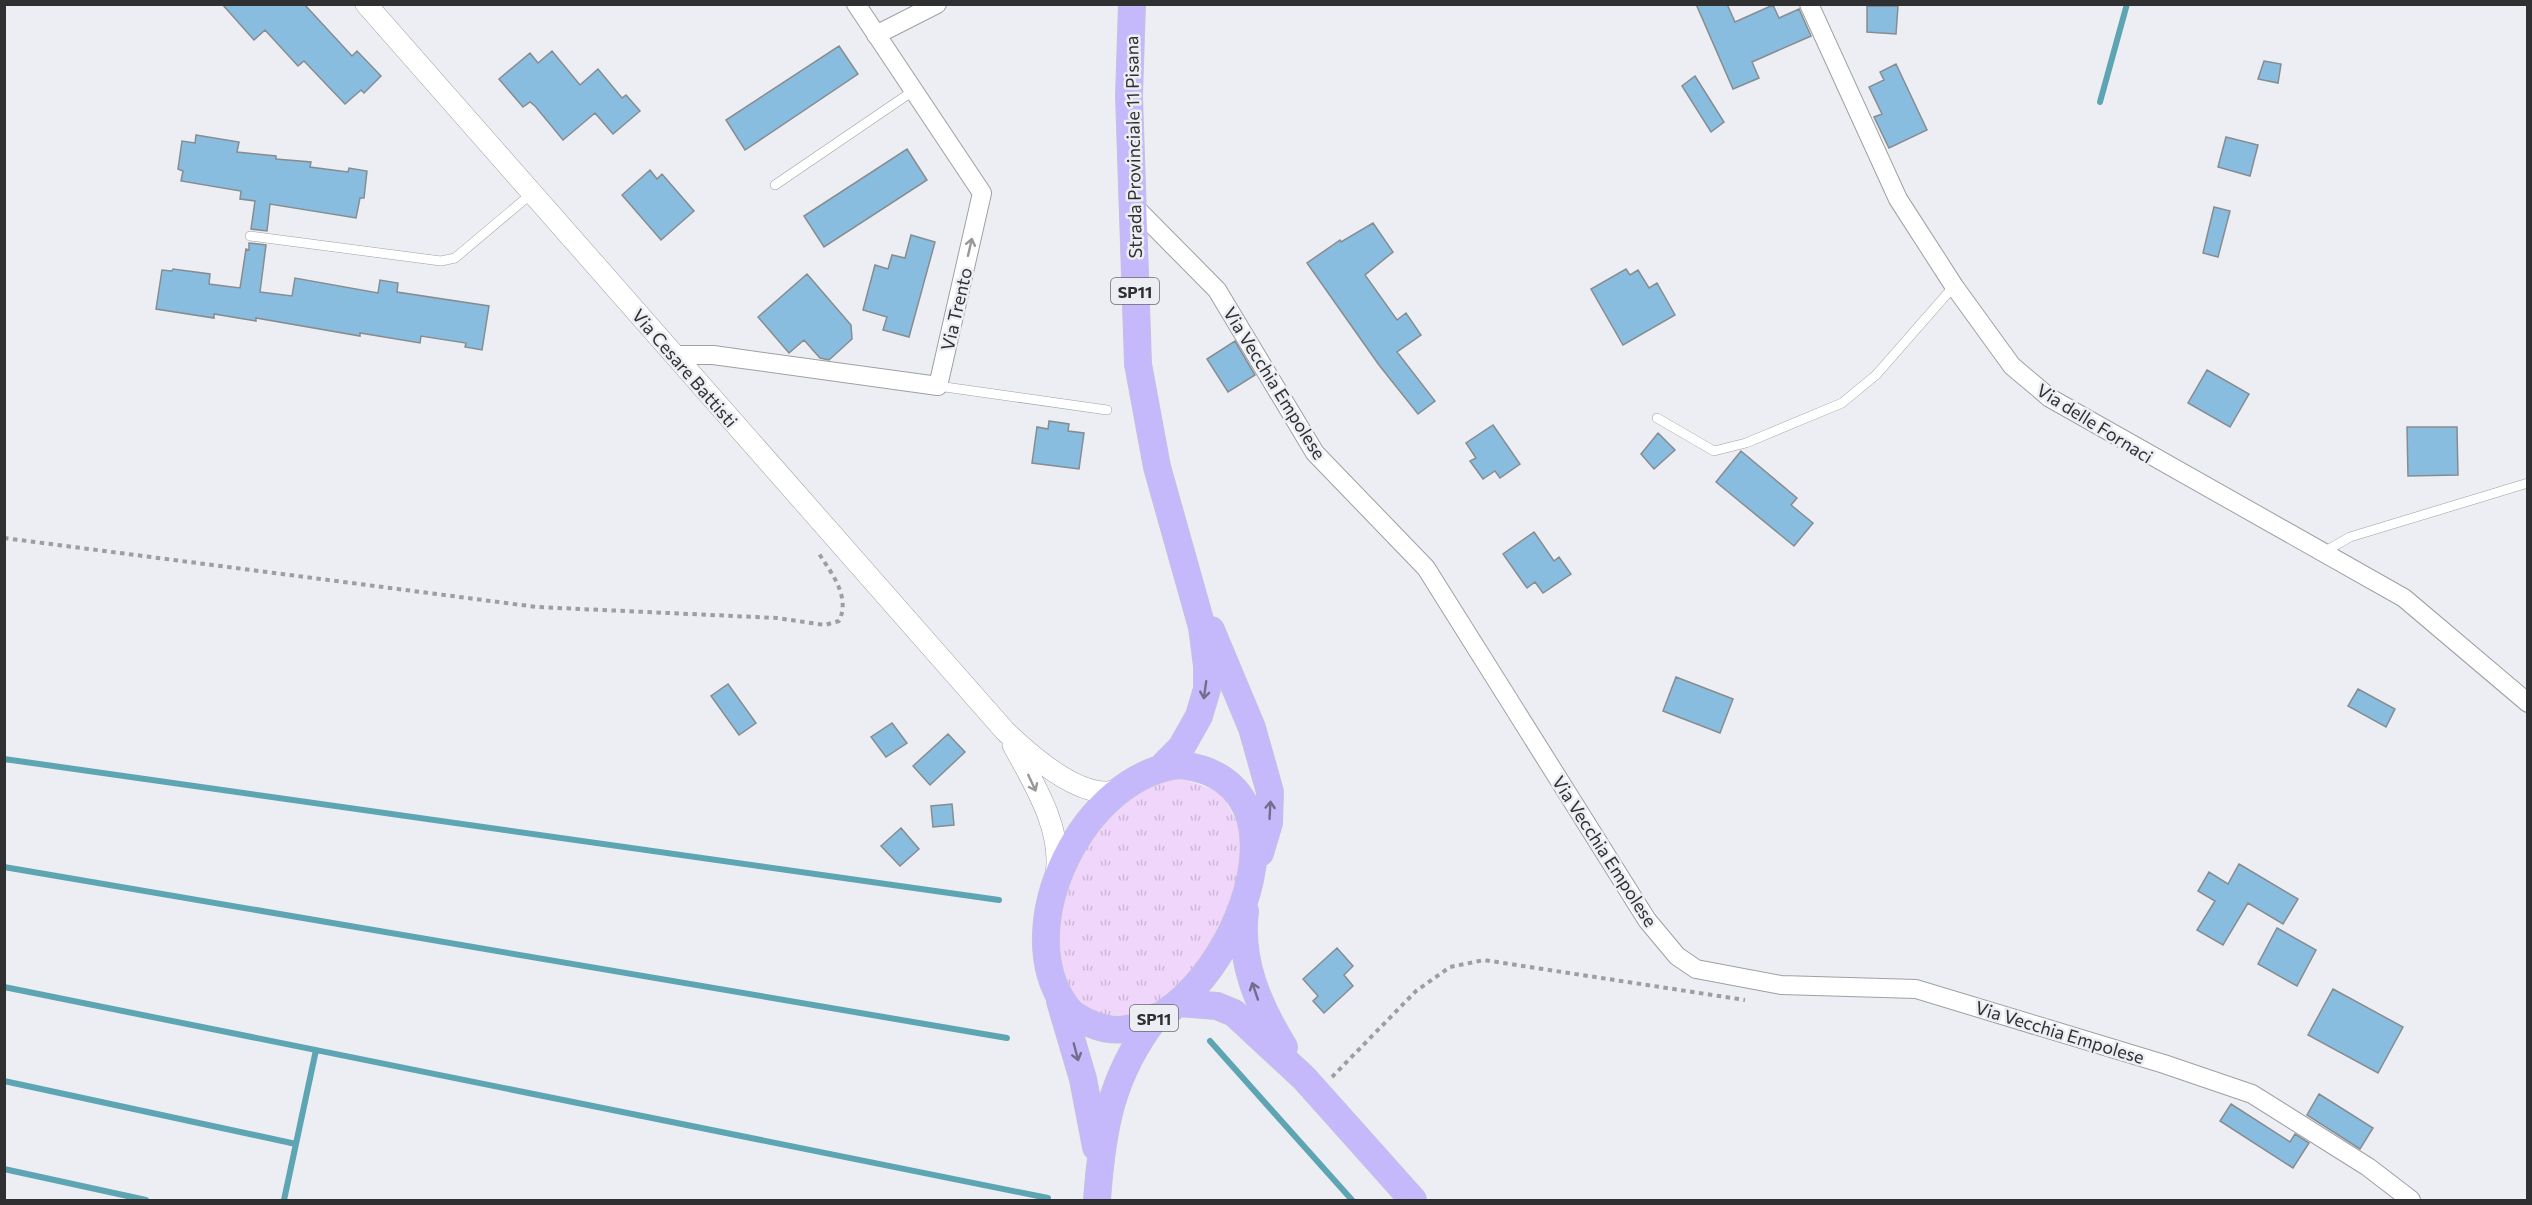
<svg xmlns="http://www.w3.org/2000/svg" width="2532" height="1205" viewBox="0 0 2532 1205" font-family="Commissioner,sans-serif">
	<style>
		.grass { fill: url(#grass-tufts) }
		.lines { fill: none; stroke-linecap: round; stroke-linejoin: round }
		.stream { stroke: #5da5b2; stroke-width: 6 }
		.building { fill: #88bde0; stroke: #878c8f; stroke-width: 1.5 }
		.service-casing { stroke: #9da0a4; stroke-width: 10 }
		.minor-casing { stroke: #9da0a4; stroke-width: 20 }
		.tertiary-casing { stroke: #9da0a4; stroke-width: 22 }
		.primary-casing { stroke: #c9c9c9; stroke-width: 28 }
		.path { stroke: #9c9ea1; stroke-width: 4; stroke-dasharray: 4.5 4.5; stroke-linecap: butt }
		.service { stroke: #fff; stroke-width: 9 }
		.minor { stroke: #fff; stroke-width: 18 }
		.tertiary { stroke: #fff; stroke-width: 21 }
		.primary { stroke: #c5b9fc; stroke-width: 27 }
		.oneway { stroke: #979898 }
		.oneway2 { stroke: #726e8c }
		.labels { text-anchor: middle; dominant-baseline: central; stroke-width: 5; stroke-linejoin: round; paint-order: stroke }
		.shield { fill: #eceef3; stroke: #68696b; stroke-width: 1.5 }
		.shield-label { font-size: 16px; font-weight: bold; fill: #2f3031 }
		.street-label { font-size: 18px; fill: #2f3031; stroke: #eceef3 }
	</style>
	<defs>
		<pattern id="grass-tufts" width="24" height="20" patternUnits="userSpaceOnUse" patternTransform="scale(1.5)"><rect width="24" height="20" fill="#efd6fa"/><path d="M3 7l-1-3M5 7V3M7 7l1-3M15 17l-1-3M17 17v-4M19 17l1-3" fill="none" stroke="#cdb8d7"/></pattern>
	</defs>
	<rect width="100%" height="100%" fill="#eceef3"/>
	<path class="grass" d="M1180 778C1190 782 1215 789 1222 795 1226 799 1228 807 1231 811 1237 822 1241 832 1242 845 1246 899 1186 1002 1131 1015 1126 1016 1119 1015 1113 1015 1096 1016 1080 1006 1073 992 1040 929 1073 848 1124 805 1132 799 1140 791 1150 786 1159 782 1170 781 1180 778Z"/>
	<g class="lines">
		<path class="stream" d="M2100 102 2127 4
			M4 759 999 900
			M4 867 1007 1038
			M4 987 1048 1198
			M1210 1041 1352 1200
			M4 1081 296 1144
			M4 1169 146 1200
			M284 1200 316 1050"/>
	</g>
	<path class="building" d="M222 4H304L352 56 357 51 381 76 364 93 361 90 345 104 304 61 298 66 265 30 254 40Z
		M1696 4H1727L1735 22 1773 5 1779 18 1799 9 1811 36 1752 62 1759 78 1733 89Z
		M1867 6H1898L1896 34 1867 32Z
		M839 46 858 74 745 150 726 120Z
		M552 51 580 85 598 69 622 98 626 95 640 111 613 134 595 113 563 140 535 106 530 102 523 107 499 79 530 53 538 63Z
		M2264 61 2281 64 2278 83 2258 79Z
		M1896 64 1927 130 1889 148 1874 117 1882 114 1869 87 1884 80 1880 72Z
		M1695 76 1724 122 1711 132 1682 86Z
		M196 135 239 142 237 152 276 156V159L311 162 310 167 348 172 349 168 367 171 364 198H360L356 218 270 204 267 231 251 229 255 201 240 199 241 191 181 181 183 171 178 169 182 141 195 143Z
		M2226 137 2258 145 2250 176 2218 167Z
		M907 149 927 180 824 247 804 216Z
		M650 170 657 179 662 174 694 211 661 240 622 195Z
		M2214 207 2230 211 2218 257 2203 253Z
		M1373 223 1393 252 1365 275 1397 320 1406 313 1421 335 1397 352 1435 401 1418 414 1379 365 1307 263 1340 240 1341 242Z
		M911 235 935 242 909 337 883 330 887 317 863 310 875 265 888 269 892 255 905 258Z
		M249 243 266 245 260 292 292 296 295 278 378 293 380 280 398 283 397 292 489 306 482 350 465 347 466 343 421 336 420 343 360 333V336L256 318V321L214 314V318L156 309 162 270 172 271 173 269 210 274 209 284 240 288 246 249 249 250Z
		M1626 269 1630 275 1638 270 1649 288 1657 283 1675 315 1623 345 1591 289Z
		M807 274 851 325 852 339 829 360 820 358 804 340 789 353 758 317Z
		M1235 341 1255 375 1228 392 1207 359Z
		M2207 370 2249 394 2230 427 2188 403Z
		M1049 421 1069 424 1068 431 1084 433 1079 469 1032 463 1037 427 1048 429Z
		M1493 425 1520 464 1500 478 1495 471 1483 479 1470 461 1476 458 1466 443Z
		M2407 427H2457L2458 475 2408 476Z
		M1658 433 1675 450 1654 469 1641 454Z
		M1741 451 1797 498 1791 505 1813 523 1794 546 1716 482Z
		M1534 532 1554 561 1559 557 1571 574 1543 593 1535 582 1527 588 1503 554Z
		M1676 677 1733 699 1720 733 1663 711Z
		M728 684 756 723 739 735 711 696Z
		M2358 689 2395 709 2386 727 2348 706Z
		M892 723 907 743 886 757 871 737Z
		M948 734 965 752 930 785 913 766Z
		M952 804 954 825 933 827 931 806Z
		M901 828 919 849 900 866 881 846Z
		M2239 864 2298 899 2283 924 2248 903 2223 945 2197 930 2215 901 2198 891 2209 872 2228 884Z
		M2277 928 2316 950 2297 986 2258 964Z
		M1337 948 1353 966 1344 975 1353 986 1324 1013 1313 1001 1318 996 1303 979Z
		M2333 989 2403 1027 2378 1073 2308 1035Z
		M2319 1094 2373 1128 2360 1149 2307 1115Z
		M2231 1104 2290 1142 2295 1134 2309 1143 2293 1168 2220 1121Z"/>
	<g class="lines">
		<g class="service-casing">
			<path id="service" d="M775 185 913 91
				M250 236 441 261 455 258 531 194
				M938 386 1107 410
				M1657 418 1714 451 1746 443 1842 403 1876 375 1954 286
				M2324 552 2350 537 2528 483"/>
		</g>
		<g class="minor-casing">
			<path id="minor" d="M1809 4 1898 199 1954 286 2012 366 2050 398 2404 598 2528 703
				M876 35 937 4
				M1131 203 1217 290 1315 453 1426 568 1647 920 1677 956 1696 969 1781 985 1916 989 2164 1064 2252 1094 2368 1167 2411 1200
				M674 355H713L938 386 982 193 856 4"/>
		</g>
		<g class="tertiary-casing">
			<path id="tertiary" d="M366 4 1005 731C1029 754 1072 792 1106 792 1112 792 1119 788 1125 787
				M1013 745C1034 784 1063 829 1056 875"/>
		</g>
		<g class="primary-casing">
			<path id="primary" d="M1132 4 1129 96 1138 364 1157 467 1202 627 1207 666V689L1199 716 1181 748 1163 766
				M1211 630 1252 728 1270 792 1269 823 1260 853
				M1180 765C1343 782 1200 1069 1094 1025 1083 1021 1071 1015 1065 1005 1009 925 1085 774 1180 765Z
				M1245 911C1239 961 1258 1005 1284 1047
				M1060 1001 1083 1079 1096 1147
				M1178 1003 1217 1006 1234 1013 1304 1078 1413 1200
				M1097 1200C1102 1129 1111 1075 1156 1017"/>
		</g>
		<path class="path" d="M4 538 537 607 777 618 825 625 839 621C851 596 831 573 818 552
			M1332 1077 1416 991 1450 967 1484 960 1745 1000"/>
		<use href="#service" class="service"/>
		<use href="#minor" class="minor"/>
		<use href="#tertiary" class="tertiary"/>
		<use href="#primary" class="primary"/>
	</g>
	<defs><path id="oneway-shaft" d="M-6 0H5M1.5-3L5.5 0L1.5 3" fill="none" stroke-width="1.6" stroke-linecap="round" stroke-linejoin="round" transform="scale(1.5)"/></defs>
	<g class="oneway">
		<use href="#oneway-shaft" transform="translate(970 247) rotate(-77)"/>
		<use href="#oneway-shaft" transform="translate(1032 783) rotate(65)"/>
	</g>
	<g class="oneway2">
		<use href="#oneway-shaft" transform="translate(1205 690) rotate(98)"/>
		<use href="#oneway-shaft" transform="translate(1270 810) rotate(-87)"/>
		<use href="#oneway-shaft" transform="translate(1255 991) rotate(-109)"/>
		<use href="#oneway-shaft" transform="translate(1076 1052) rotate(75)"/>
	</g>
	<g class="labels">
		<g class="shield">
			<rect x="1111" y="278" width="48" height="26" rx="4.5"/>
			<rect x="1130" y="1005" width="48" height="26" rx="4.5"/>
		</g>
		<g class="shield-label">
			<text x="1135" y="291">SP11</text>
			<text x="1154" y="1018">SP11</text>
		</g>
		<g class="street-label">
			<text transform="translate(1133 147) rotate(-91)">Strada Provinciale 11 Pisana</text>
			<text transform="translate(956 309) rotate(-77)">Via Trento</text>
			<text transform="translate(685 368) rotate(49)">Via Cesare Battisti</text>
			<text transform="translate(1275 383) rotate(58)">Via Vecchia Empolese</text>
			<text transform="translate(2095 423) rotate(32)">Via delle Fornaci</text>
			<text transform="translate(1605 851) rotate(57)">Via Vecchia Empolese</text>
			<text transform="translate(2060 1032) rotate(17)">Via Vecchia Empolese</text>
		</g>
	</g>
	<rect width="2532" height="1205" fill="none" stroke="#2f3031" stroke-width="12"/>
</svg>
